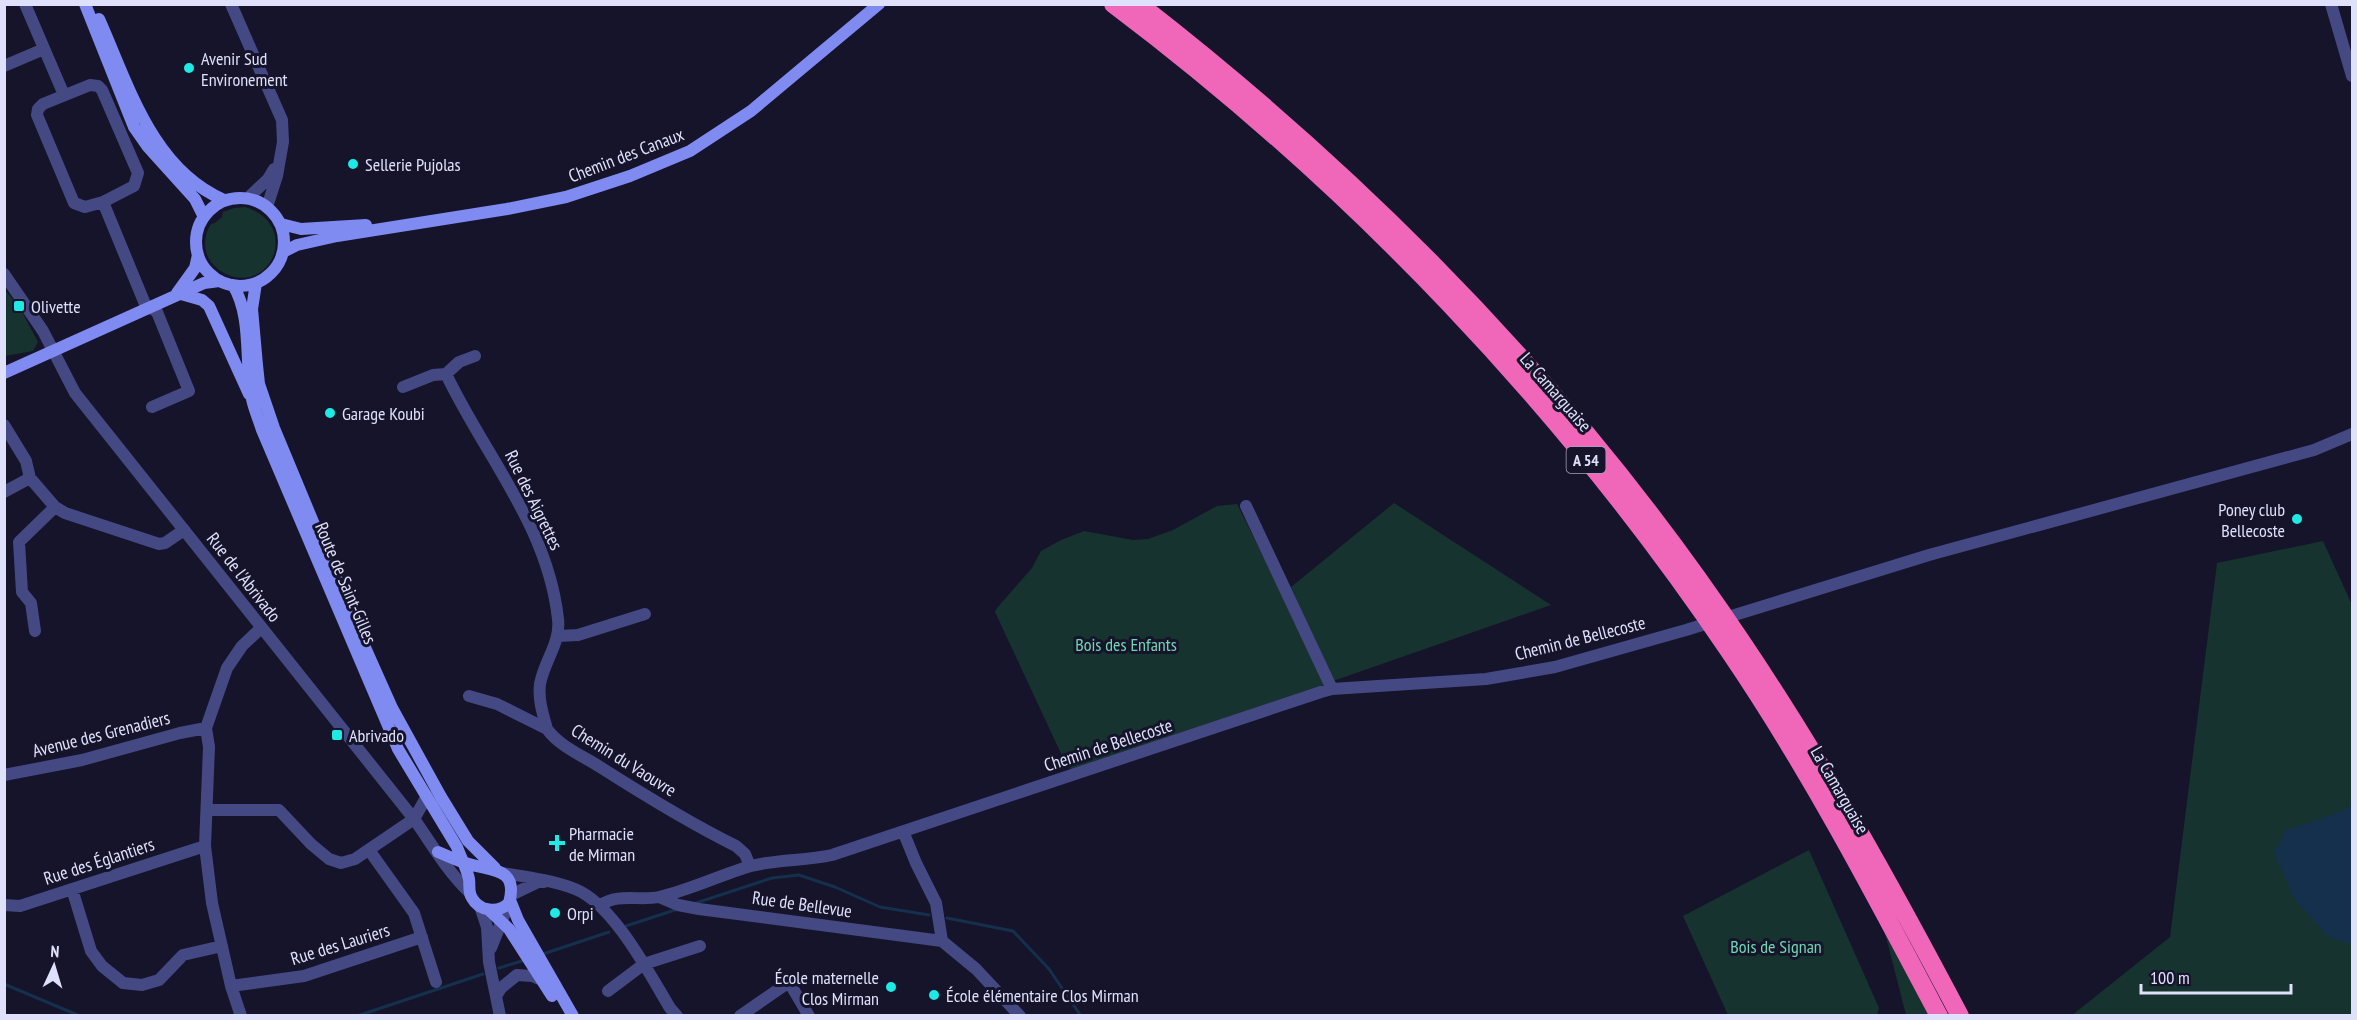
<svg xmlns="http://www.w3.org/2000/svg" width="2357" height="1020" viewBox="0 0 2357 1020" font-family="'PT Sans Narrow',sans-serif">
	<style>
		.green { fill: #17332f }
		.water { fill: #15304c }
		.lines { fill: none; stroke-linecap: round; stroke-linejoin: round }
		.stream { stroke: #15304c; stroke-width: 3 }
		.minor { stroke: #444984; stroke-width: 12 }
		.tertiary { stroke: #444984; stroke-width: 12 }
		.secondary { stroke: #808bf2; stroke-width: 12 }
		.motorway { stroke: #f067b9; stroke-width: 18 }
		.poi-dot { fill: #1fe9e5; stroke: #15142a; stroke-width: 2 }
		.labels { text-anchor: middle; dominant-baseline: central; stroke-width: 6; stroke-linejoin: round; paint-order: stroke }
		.shield { fill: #15142a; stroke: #a2a3bd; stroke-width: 1.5 }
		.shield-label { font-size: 16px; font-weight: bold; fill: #dfe0fc }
		.poi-label { font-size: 18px; fill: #dfe0fc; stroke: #15142a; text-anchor: start }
		.street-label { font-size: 18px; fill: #dfe0fc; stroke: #15142a }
		.park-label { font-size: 18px; fill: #71d6b1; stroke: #15142a }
	</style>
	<rect width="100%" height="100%" fill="#15142a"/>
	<path class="green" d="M245 207C298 223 275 289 231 276 222 273 214 267 209 259 203 248 204 234 211 224L215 223 222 217 223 212 234 208Z
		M4 289 20 308 38 342 33 351 5 356Z
		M1394 503 1551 605 1333 681 1291 587Z
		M1237 504 1328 684 1078 770 1071 769 1064 760 995 612 997 608 1032 568 1041 551 1061 540 1084 531 1133 540 1148 539 1173 530 1217 506Z
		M2323 541 2352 605V1015L2071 1016 2170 937 2217 563Z
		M1809 850 1879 1008 1877 1015H1728L1683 916Z
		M1885 933 1929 1015H1906Z"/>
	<path class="water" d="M2352 806V945L2328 936 2295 900 2274 853 2285 831 2324 818Z"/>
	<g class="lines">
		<path class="stream" d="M696 903 772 878 799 875 835 887 880 907 929 915
			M947 918 1013 931 1049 969 1081 1016
			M626 926 678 909
			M543 954 609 932
			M499 968 525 960
			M4 984 80 1016
			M357 1016 483 974"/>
		<path class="minor" d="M25 4 64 95
			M231 4 282 120 283 142 277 176 267 207
			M2331 4 2352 76
			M4 66 44 49
			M248 198 268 179 274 169
			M103 202 134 186 138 173 102 90 98 86 90 85 43 104 38 109 37 115 74 203 85 207 103 202 145 304 157 312 189 391 152 407
			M446 374 459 362 475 356
			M403 387 433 375 446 374C485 456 548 526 558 619 561 643 544 661 540 684 538 700 543 714 547 729
			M4 425 26 461 30 478
			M4 492 30 478 55 507 65 513 159 544 165 543 184 530
			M1246 506 1332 689
			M35 631 31 603 22 592 19 542 55 507
			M558 636 578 635 645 614
			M469 696 497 704 547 729C559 746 583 756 600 767 644 795 689 823 736 846L745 854 750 866
			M4 775 82 760 180 733 206 728
			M208 810H279L311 844 329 859 341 863 355 859 414 819 427 796
			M901 833 905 836 916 863 936 903 942 941 976 969 1020 1016
			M369 850 414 913 436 982
			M502 873C527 877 552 880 575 889 613 904 649 973 670 1008L677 1016
			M72 889 91 951 102 966 123 983 142 985 159 980 183 955 222 946
			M511 895 538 882H544
			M659 897 678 905 699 909 942 941
			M4 905 20 906 205 846
			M601 905C617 893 640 901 659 897 690 890 720 875 751 866 778 859 805 861 832 855L1321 692 1332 689 1486 679 1555 667 1686 630 1929 555 2314 450 2352 434
			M480 906 487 927 489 962 500 1016
			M491 948 509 903
			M231 986 304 976 422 937
			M608 991 644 964 700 946
			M496 996 501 988 517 975 532 976 542 980
			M241 1016 231 986 212 903 205 846 209 747 206 728 227 668 242 646 261 628
			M740 1016 789 982 809 1016"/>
		<path class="tertiary" d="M4 274 43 331 75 393 414 819C432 844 446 870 469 892"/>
		<path class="secondary" d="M85 4 134 127 148 147 195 199 204 217
			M99 19C129 86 152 169 224 200
			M196 242a44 44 0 1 1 88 0a44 44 0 1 1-88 0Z
			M281 224 301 229 366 225
			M283 252 297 245 337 236 507 209 566 197 630 176 690 151 751 111 879 4
			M256 283 252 309 257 365 259 384 274 428 367 652 392 708 441 797 468 841 495 868
			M233 285C253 318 244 362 252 399 254 409 259 420 262 430L398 749 457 847C461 858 467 869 469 879 470 886 468 892 472 898 479 911 498 914 509 903 519 867 491 871 469 864 458 861 448 856 438 852
			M177 293 195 268 198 255
			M181 294 202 300 209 306 249 394
			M4 373 204 283 219 281
			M510 900 518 920 573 1016
			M489 910 509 929 552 996"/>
		<path class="motorway" d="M1113 4C1352 184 1564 406 1731 654 1809 769 1874 893 1939 1016
			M1139 4C1372 185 1580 399 1744 645 1824 764 1893 889 1960 1016"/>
	</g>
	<g class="poi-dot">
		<circle cx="189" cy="68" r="6"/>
		<circle cx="353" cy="164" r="6"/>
		<rect x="13" y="300" width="12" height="12" rx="3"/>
		<circle cx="330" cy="413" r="6"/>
		<circle cx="2297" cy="519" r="6"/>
		<rect x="331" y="729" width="12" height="12" rx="3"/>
		<path d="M554 834h6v6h6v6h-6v6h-6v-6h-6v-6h6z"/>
		<circle cx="555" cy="913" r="6"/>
		<circle cx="891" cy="987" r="6"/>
		<circle cx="934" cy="995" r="6"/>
	</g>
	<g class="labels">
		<rect class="shield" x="1566.5" y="447" width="39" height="26" rx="4.5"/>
		<g class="shield-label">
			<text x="1586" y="460">A 54</text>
		</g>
		<g class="poi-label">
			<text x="201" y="58">Avenir Sud<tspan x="201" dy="21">Environement</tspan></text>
			<text x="365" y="164">Sellerie Pujolas</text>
			<text x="31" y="306">Olivette</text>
			<text x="342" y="413">Garage Koubi</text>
			<text x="2285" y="509" text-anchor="end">Poney club<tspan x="2285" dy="21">Bellecoste</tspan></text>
			<text x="349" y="735">Abrivado</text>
			<text x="569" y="833">Pharmacie<tspan x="569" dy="21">de Mirman</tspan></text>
			<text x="567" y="913">Orpi</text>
			<text x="879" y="977" text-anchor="end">École maternelle<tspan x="879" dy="21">Clos Mirman</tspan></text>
			<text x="946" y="995">École élémentaire Clos Mirman</text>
		</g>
		<g class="street-label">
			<text transform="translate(626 155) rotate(-21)">Chemin des Canaux</text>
			<text transform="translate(1556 392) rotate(49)">La Camarguaise</text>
			<text transform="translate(534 500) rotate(64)">Rue des Aigrettes</text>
			<text transform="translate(244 577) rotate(52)">Rue de l'Abrivado</text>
			<text transform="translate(346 583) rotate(67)">Route de Saint-Gilles</text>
			<text transform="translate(1580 638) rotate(-14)">Chemin de Bellecoste</text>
			<text transform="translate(101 734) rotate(-14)">Avenue des Grenadiers</text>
			<text transform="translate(1108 745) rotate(-18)">Chemin de Bellecoste</text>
			<text transform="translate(624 760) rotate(32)">Chemin du Vaouvre</text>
			<text transform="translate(1840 790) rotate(60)">La Camarguaise</text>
			<text transform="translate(99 861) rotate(-18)">Rue des Églantiers</text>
			<text transform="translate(802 904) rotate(8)">Rue de Bellevue</text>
			<text transform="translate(340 944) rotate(-17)">Rue des Lauriers</text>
		</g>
		<g class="park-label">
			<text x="1126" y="644">Bois des Enfants</text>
			<text x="1776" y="946">Bois de Signan</text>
		</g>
	</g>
	<rect width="2357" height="1020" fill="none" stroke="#dfe0fc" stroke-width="12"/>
	<g transform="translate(54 966) rotate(4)" stroke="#15142a" stroke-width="4.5" paint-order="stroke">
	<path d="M0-4.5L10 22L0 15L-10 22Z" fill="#dfe0fc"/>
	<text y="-9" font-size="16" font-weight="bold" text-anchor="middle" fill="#dfe0fc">N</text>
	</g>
	<path d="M2141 984v9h150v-9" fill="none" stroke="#dfe0fc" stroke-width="3"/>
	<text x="2150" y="984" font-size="18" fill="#dfe0fc" stroke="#15142a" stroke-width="4.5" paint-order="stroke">100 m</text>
</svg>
